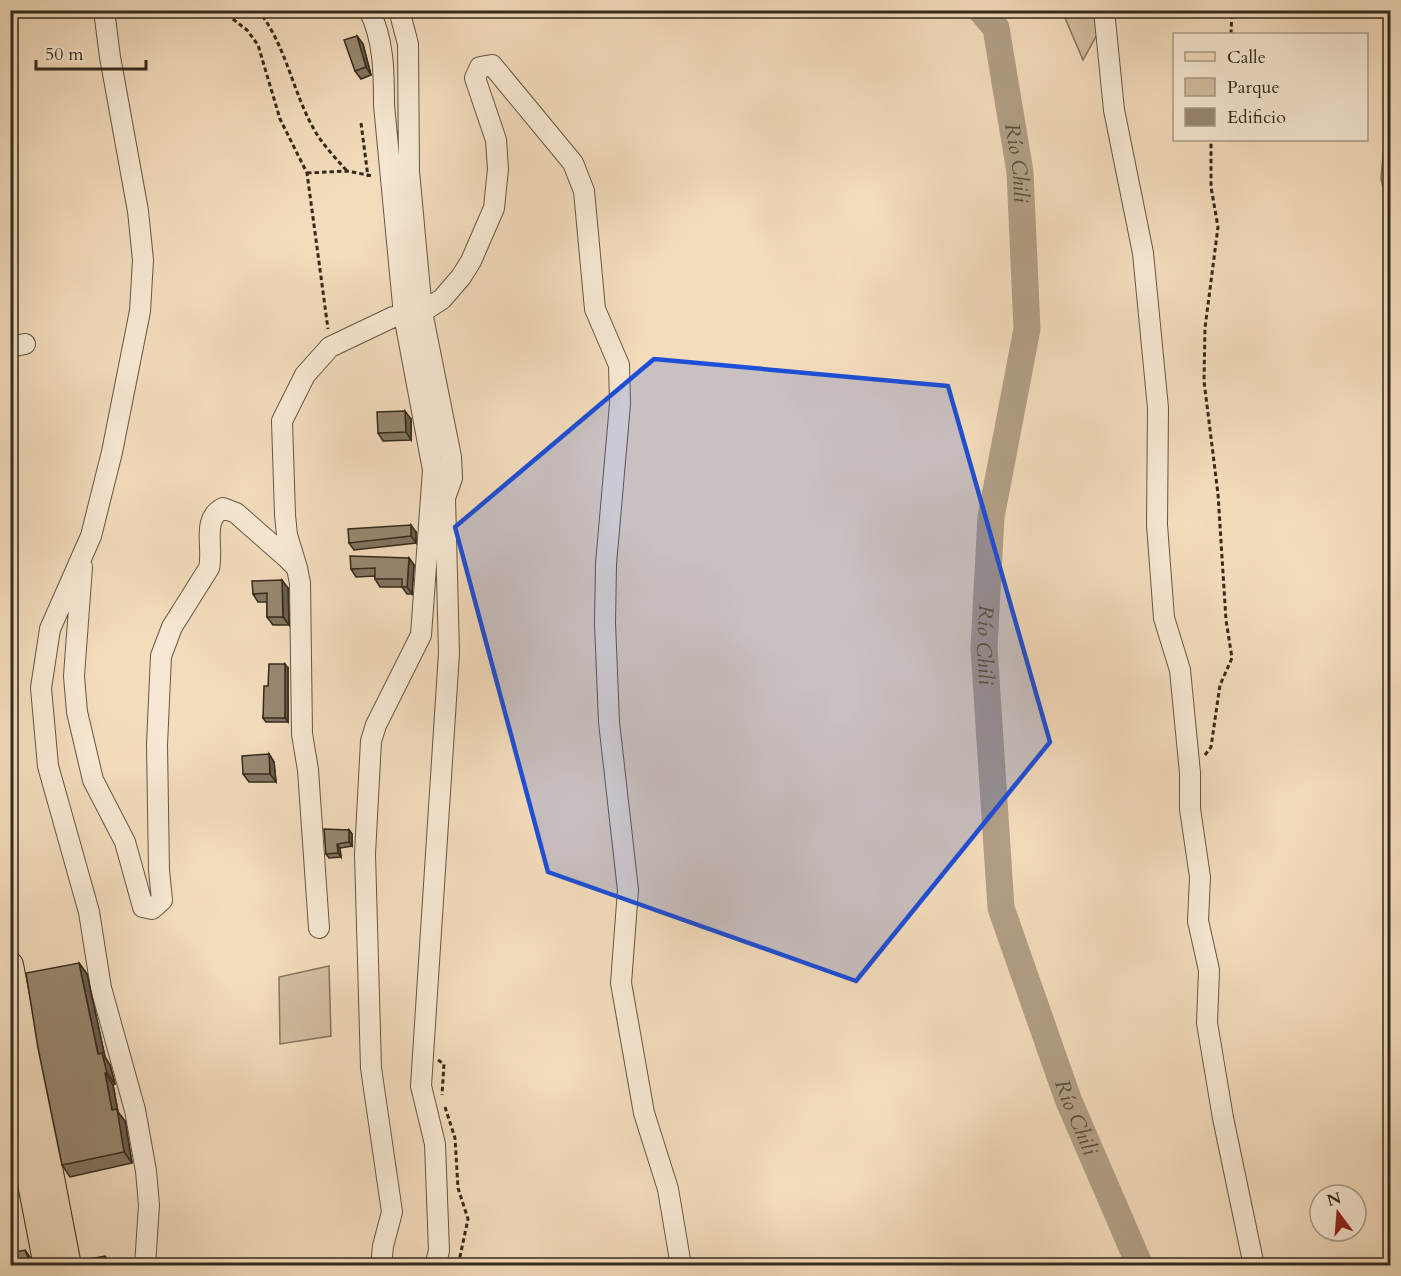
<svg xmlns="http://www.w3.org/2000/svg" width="1401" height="1276" viewBox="0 0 1401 1276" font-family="Cardo,serif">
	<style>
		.green { fill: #d3bea1; stroke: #84745f; stroke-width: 1.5 }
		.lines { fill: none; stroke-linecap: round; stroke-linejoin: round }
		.river { stroke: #b29f86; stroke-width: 27 }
		.minor-casing { stroke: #645645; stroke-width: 22 }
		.major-casing { stroke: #352a1d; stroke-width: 28 }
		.path { stroke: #352a1d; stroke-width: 3; stroke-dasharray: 4.5 3; stroke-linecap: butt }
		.minor { stroke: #f7e8d3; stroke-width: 20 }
		.major { stroke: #f3dcbc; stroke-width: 26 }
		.wall { fill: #837460; stroke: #352a1d; stroke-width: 1.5 }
		.shaded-wall { fill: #6a5e4e; stroke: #352a1d; stroke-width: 1.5 }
		.building { fill: #988770; stroke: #352a1d; stroke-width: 1.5 }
		.marked { fill: #1d4ed8; fill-opacity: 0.2; stroke: #1d4ed8; stroke-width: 4.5; stroke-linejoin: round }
		.labels { text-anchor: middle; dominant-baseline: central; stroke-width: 5; stroke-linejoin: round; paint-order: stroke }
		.water-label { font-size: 21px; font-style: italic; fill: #5a4d3c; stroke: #f7e8d3 }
	</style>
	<rect width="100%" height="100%" fill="#f3dcbc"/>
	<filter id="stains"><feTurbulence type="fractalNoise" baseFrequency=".00333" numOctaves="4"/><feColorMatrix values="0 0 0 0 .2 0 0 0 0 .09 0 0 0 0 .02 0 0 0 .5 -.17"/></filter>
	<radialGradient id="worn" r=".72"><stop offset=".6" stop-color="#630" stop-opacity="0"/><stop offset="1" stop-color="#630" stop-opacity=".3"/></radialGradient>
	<path class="green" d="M1062 11H1110L1083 60Z
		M1390 79V215L1381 179Z
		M329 966 331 1036 280 1044 279 977Z"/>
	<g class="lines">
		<path class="river" id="s1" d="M981 10 996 28 1020 172 1027 329 991 517 984 648 1001 908 1068 1099 1140 1266"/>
		<g class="minor-casing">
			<path id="minor" d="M104 10 110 57 138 211 143 260 140 311 112 452 91 536 50 629 41 688 48 766 89 912 101 988 135 1110 146 1171 149 1205 145 1266
				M369 10C384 39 384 74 384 105L404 315 433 470 421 635 376 725 371 741 365 854 371 1068 392 1212 383 1246 381 1266
				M399 10 408 44 409 171 422 312 451 457 452 478 445 498 449 653 421 1086 435 1144 439 1251 435 1266
				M1104 10 1114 110 1143 253 1158 408 1157 525 1164 618 1180 670 1190 773V809L1200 877 1198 921 1209 970 1207 1023 1223 1118 1254 1266
				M10 347 25 344
				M82 567 74 676 77 712 93 780 125 842 143 907 152 909 162 900 159 870 157 745 161 656 172 627 209 568C214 548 201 519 223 508L236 513 286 557 297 568 300 583 302 734 308 770 319 928
				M297 568 287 535 285 515 282 421 305 375 330 347 393 317 422 312 442 299 461 277 471 261 494 208 498 169 496 140 475 78 480 67 492 65 573 163 584 191 595 309 619 365 620 404 606 564 605 623 609 722 628 890 621 983 644 1113 668 1189 681 1266"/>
		</g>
		<g class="major-casing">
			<path id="major" d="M10 965 68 1266
				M10 1075 47 1266"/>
		</g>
		<path class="path" d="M221 10 247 30 258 45 280 119 307 173 328 329
			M258 10C289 49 293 99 320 139 328 150 338 161 347 171
			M1231 34 1232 10
			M361 123 368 177
			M307 173 347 171 373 176
			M1205 755 1211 747 1220 685 1232 658 1226 620 1218 494 1204 381 1205 328 1218 227 1211 187V140
			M438 1060 444 1064 442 1095
			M445 1107 455 1138 458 1188 468 1219 458 1266"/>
		<use href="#minor" class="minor"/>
		<use href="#major" class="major"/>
	</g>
	<path class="wall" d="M357 36 363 44 371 75 361 79 355 71Z
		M411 419V440L383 441 378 433Z
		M416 532V543L354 550 349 543Z
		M409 558 414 565 412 594H407L402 587H380L375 579V576L356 577 351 569Z
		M288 588 289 625H273L267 617V602H258L253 594Z
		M288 668V722H266L263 718 268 686Z
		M269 754 274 762 276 782H249L243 774Z
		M349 830 352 834V846L340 848 341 857 329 858 326 854Z
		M79 963 87 974 105 1057 110 1065 115 1084 113 1085 118 1112 125 1121 132 1163 70 1177 62 1165Z
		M10 1158 17 1189 10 1191Z
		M10 1230 15 1232 17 1246 10 1247Z"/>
	<path class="shaded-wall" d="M357 36 363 44 371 75 366 67Z
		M405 411 411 419V440L406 432Z
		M411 525 416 532V543L411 536Z
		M409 558 414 565 412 594 407 587Z
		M282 580 288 588 289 625 283 617Z
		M285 664 288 668V722L285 718Z
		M269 754 274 762 276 782 270 774Z
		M349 830 352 834V846L349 842Z
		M337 844 340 848 341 857 338 853Z
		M79 963 87 974 105 1057 110 1065 115 1084 107 1073 98 1054Z
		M105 1073 113 1085 118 1112 125 1121 132 1163 124 1152 112 1110Z
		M10 1158 17 1189 11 1181Z
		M10 1226 15 1232 17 1246 12 1238Z
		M25 1250 30 1257 33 1266H31Z"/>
	<path class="building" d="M357 36 366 67 355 71 344 40Z
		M405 411 406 432 378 433 377 412Z
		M411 525V536L349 543 348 529Z
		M350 556 409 558 407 587H402V579H375V568L351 569Z
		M282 580 283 617H267V593L253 594 252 581Z
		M269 664H285V718H263L264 686H268Z
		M269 754 270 774H243L242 756Z
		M324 829 349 830V842L337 844 338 853 326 854Z
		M79 963 98 1054 102 1053 107 1073H105L112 1110 117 1109 124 1152 62 1165 38 1048 26 973Z
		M25 1250 31 1266H10V1253Z
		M105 1256 110 1264 123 1262V1266H85L84 1260Z"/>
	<path class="marked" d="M654 359 948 386 1050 742 856 981 548 872 455 527Z"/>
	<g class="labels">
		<g class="water-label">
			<text stroke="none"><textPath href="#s1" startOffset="160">Río Chili</textPath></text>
			<text stroke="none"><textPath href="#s1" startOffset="646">Río Chili</textPath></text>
			<text stroke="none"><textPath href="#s1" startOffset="1132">Río Chili</textPath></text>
		</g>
	</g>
	<rect width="1401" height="1276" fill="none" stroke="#f3dcbc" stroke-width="36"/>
	<rect x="12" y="12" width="1377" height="1252" fill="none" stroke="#352a1d" stroke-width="3"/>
	<rect x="18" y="18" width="1365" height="1240" fill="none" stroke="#352a1d" stroke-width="1.5"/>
	<rect x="1173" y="33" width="195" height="108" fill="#f7e8d3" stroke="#a99c8a" stroke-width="1.5"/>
	<rect x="1185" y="52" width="30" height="9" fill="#f3dcbc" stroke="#a99c8a" stroke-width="1.5"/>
	<text x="1227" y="63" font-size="18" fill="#352a1d">Calle</text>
	<rect x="1185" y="78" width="30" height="18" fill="#d3bea1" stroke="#a99c8a" stroke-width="1.5"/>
	<text x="1227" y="93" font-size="18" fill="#352a1d">Parque</text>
	<rect x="1185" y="108" width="30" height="18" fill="#988770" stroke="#a99c8a" stroke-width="1.5"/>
	<text x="1227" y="123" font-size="18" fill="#352a1d">Edificio</text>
	<g transform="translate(1338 1213) rotate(344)"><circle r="28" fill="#f7e8d3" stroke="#a99c8a" stroke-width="1.5"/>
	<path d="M0-4.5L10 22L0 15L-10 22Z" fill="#8f2418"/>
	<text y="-9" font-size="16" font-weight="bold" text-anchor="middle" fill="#352a1d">N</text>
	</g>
	<path d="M36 60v9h110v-9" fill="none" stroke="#352a1d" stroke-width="3"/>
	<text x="45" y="60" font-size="18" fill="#352a1d" stroke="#f7e8d3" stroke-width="4.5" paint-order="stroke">50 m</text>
	<rect width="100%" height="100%" filter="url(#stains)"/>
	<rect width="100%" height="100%" fill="url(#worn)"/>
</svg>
